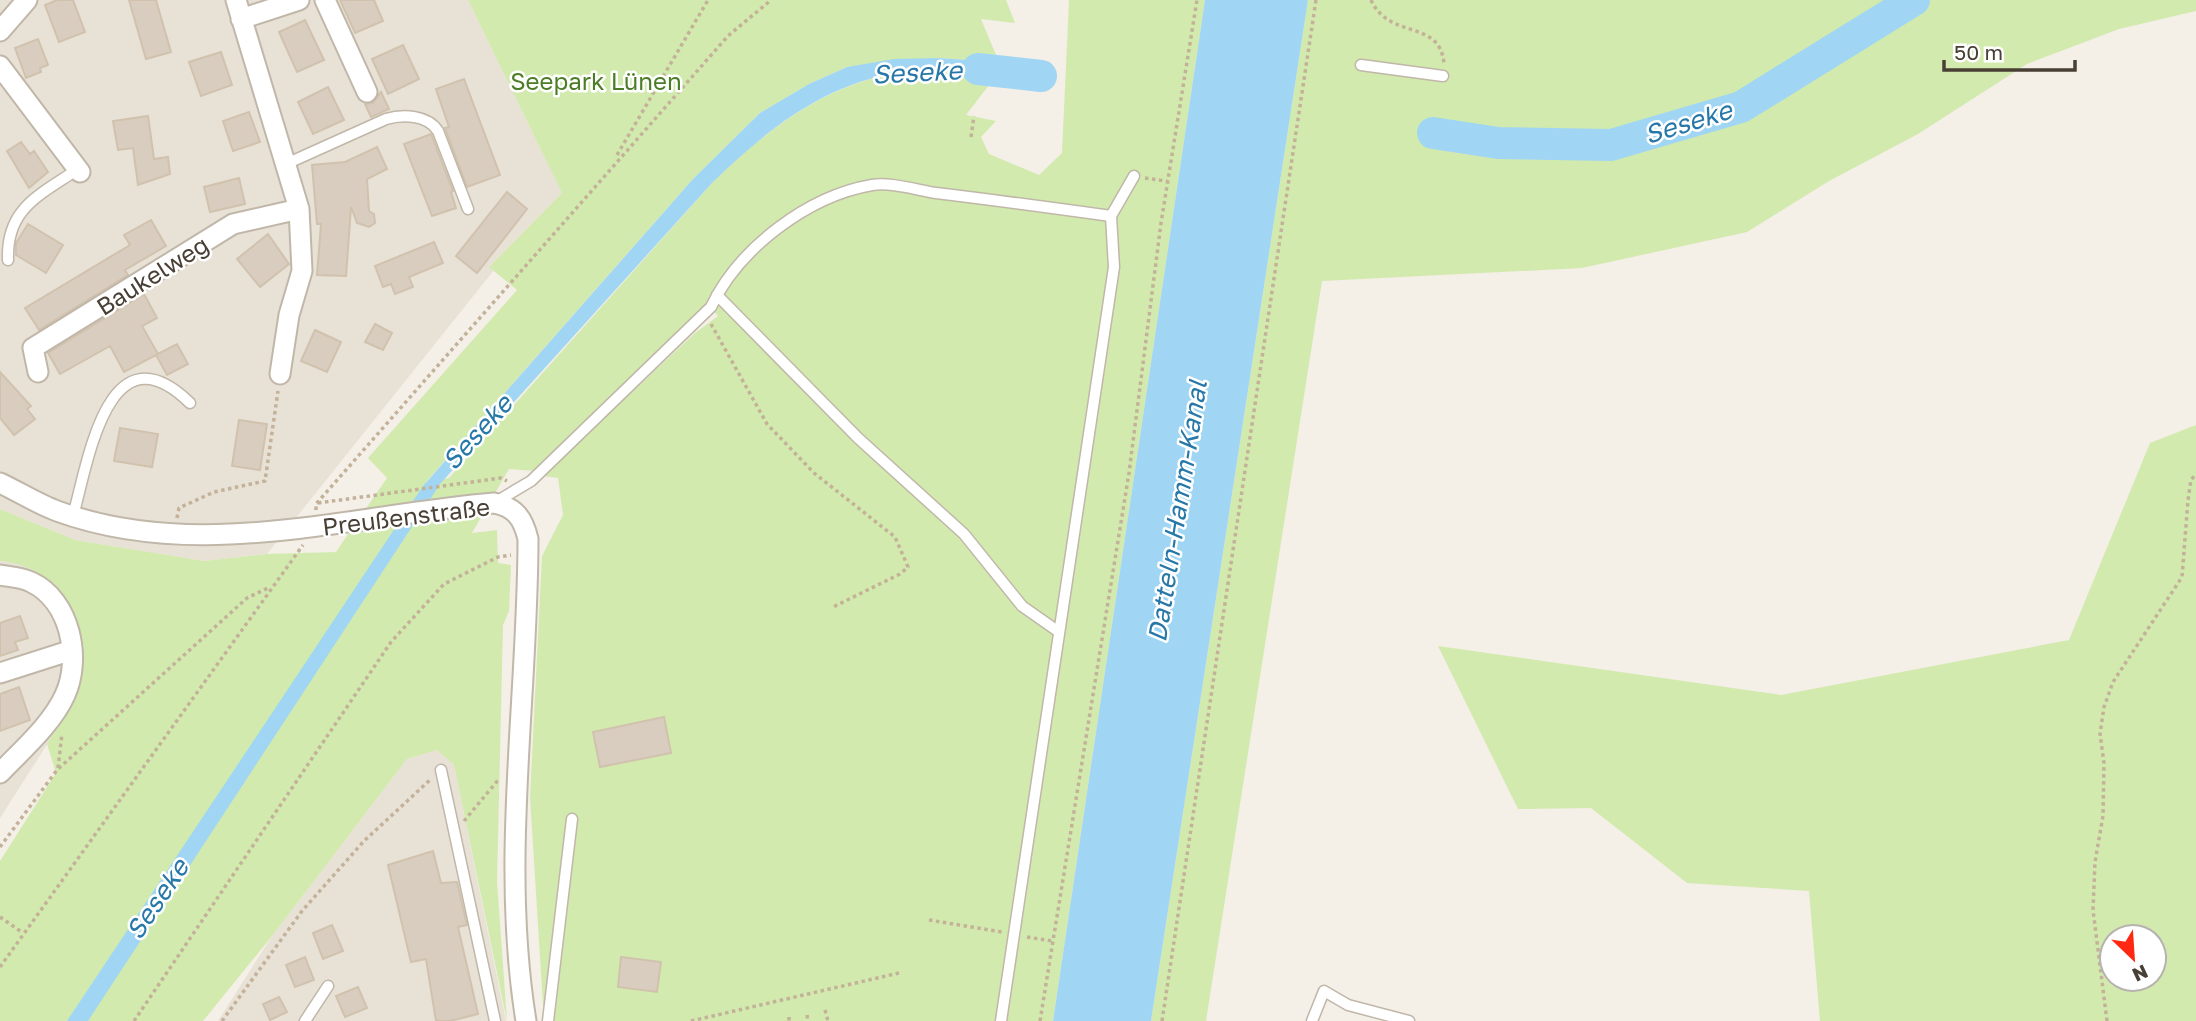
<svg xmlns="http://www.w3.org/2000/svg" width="2196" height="1021" viewBox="0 0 2196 1021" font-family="'Golos Text',sans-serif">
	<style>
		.residential { fill: #e8e1d5 }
		.green { fill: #d2eaae; fill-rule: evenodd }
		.water { fill: #a0d6f4 }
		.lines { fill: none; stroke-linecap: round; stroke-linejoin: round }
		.river { stroke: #a0d6f4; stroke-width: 32 }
		.building { fill: #d9cdbf; stroke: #d1c2ae; stroke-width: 2 }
		.lane-casing { stroke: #c0b7a9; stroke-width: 13 }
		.street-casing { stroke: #c0b7a9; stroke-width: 23 }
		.path { stroke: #c3b299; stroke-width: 3.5; stroke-dasharray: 3.5 3.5; stroke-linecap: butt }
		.lane { stroke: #fff; stroke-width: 10 }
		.street { stroke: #fff; stroke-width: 19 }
		.labels { text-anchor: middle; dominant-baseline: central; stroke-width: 5; stroke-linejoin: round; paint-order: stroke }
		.park-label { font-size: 24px; fill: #4b7c26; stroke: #fff }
		.street-label { font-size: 24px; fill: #483f35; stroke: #fff }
		.water-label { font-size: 26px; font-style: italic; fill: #2778a8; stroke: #fff }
	</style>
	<rect width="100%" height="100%" fill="#f4efe7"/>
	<path class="residential" d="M0 0H468L562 193 490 266 494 270 267 554 204 561 75 540 0 509Z
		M0 561 20 563 43 575 65 594 79 635 82 665 71 707 0 818Z
		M437 750 454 765 506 1021H218L272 936 407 759Z"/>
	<path class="green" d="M468 0H1006L1015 23 981 19 999 62 938 58 847 67 809 84 760 113 693 179 426 482 449 478 712 183C770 126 840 72 925 71 948 71 972 75 995 77L966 115 996 121 981 137 989 154 1039 175 1062 153 1069 0H1205L1053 1021H544L530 797 542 556 563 515 558 478 543 476 695 333 718 316 707 303 535 471 509 469 472 533 497 530 498 563 511 565 509 611 503 625 497 881 507 1021 454 765 437 750 407 759 272 936 203 1021H0V861L56 773 47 744C54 732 65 720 70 707 98 647 72 567 0 561V509L75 540 204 561 267 554 336 552 387 478 368 458 517 290 489 267 562 193Z
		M1308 0H2196V11L2119 29 2027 64 1918 134 1829 181 1747 232 1582 268 1322 281 1206 1021H1151Z
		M2196 425V1021H1820L1809 891 1687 883 1591 808 1518 809 1438 646 1781 695 2069 640 2150 443ZM2112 937H2154V979H2112Z"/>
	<path class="water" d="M1205 0H1308L1151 1021H1053Z
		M938 58 999 62 1003 67 1020 69 1019 77C977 74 928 67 886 75 817 89 761 135 712 183L440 484 88 1021H67L423 486 693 179 760 113 809 84 847 67 894 59Z"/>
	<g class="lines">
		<path class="river" d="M978 69 1041 76
			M1433 133 1498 143 1611 145 1741 107 1914 0"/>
	</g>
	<path class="building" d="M57 0H73L85 32 59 42 45 5Z
		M129 0H156L171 52 146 59Z
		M340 0H374L383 21 355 33Z
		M305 20 324 60 297 72 279 32Z
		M38 39 48 65 40 68 41 72 26 78 15 48Z
		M403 45 419 79 388 94 372 59Z
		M221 52 232 85 201 96 189 62Z
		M464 79 500 175 467 187 445 128 449 127 436 89Z
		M328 87 344 120 313 134 298 102Z
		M381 92 389 109 371 117 365 104 373 103Z
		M249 112 260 142 233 151 223 121Z
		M148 116 154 159 168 157 170 174 138 185 133 148 118 150 113 121Z
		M431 134 453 191 451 192 456 208 432 216 404 144Z
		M21 142 30 154 34 151 48 172 29 188 7 151Z
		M377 147 387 169 367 179 369 211 374 214 375 223 369 227 357 223 351 207 346 276 317 275 321 224H317L312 165 345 162Z
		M239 178 245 204 210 212 204 187Z
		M507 192 527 209 477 273 456 256Z
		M151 220 166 246 125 270 128 275 39 330 25 308 130 245 124 235Z
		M28 224 63 245 46 273 16 255V243Z
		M268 234 289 264 260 287 237 259Z
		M434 242 443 263 409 277 413 287 395 294 391 284 383 287 375 266Z
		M144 294 157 318 142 326 158 354 177 344 188 364 167 375 156 355 124 372 110 346 60 374 48 353Z
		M375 324 392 333 383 350 365 342Z
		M315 330 341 342 327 372 301 361Z
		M0 372 31 406 27 409 35 419 14 435 0 418Z
		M239 420 267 424 260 470 232 466Z
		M120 428 158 434 152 467 114 461Z
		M20 616 28 638 15 642 18 650 0 656V623Z
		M19 687 30 720 0 731V694Z
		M664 717 671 753 600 767 593 732Z
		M433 851 441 883 457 882 467 925 458 927 478 1014 450 1021H436L426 959 411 962 388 865Z
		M332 925 343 951 323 959 313 933Z
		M305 957 314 980 295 987 286 965Z
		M621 957 661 962 657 992 618 987Z
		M358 987 367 1008 345 1017 336 996Z
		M279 997 287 1012 270 1020 263 1004Z"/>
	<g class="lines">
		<g class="lane-casing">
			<path id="lane" d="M1361 65 1443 76
				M286 164 386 119C403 114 428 115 438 131L468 209
				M8 260C6 208 40 195 78 169
				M717 295 858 438 964 534 1022 606 1059 632
				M494 503 531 481 711 307C739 248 808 196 872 185 891 182 917 190 936 193 994 200 1053 208 1111 216L1134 176
				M73 516C88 462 108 323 190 403
				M441 770 495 1021
				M305 1021 328 986
				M548 1021 572 819
				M1001 1021 1114 267 1111 216
				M1312 1021 1324 991 1348 1005 1409 1021"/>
		</g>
		<g class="street-casing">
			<path id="street" d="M236 0 299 209 302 271 289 315 280 374
				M325 0 367 92
				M241 19 299 0
				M0 31 27 0
				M0 66 80 172
				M38 372 33 348 233 224 299 209
				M0 483C19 492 38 504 57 511 199 563 350 515 494 503 515 507 523 518 528 539 528 699 500 861 526 1021
				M0 575C11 577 21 577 31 582 70 600 82 658 65 695 52 724 22 750 0 773
				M0 673 72 650"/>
		</g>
		<path class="path" d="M1371 0C1390 41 1439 18 1444 63
			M971 137 974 116
			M617 155 708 0
			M1145 178 1167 181
			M711 324 767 424 814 473 895 537 908 567 900 574 833 607
			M318 503 501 478 507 481
			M316 510V504L728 36 771 0
			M177 518 179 508 214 492 265 481 278 391
			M58 768 62 734
			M464 821 499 779
			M0 847 57 770 247 598 268 588
			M0 917 23 933
			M929 920 1002 932
			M1027 937 1052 941
			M0 967 303 545
			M825 1010 828 1021
			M807 1015 808 1021
			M789 1017V1021
			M134 1021 391 642 444 584 498 557 511 555
			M222 1021 302 911 364 841 431 779
			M691 1021 899 973
			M1040 1021 1129 473 1161 223 1197 0
			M1162 1021 1316 0
			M2107 1021 2093 910 2095 862 2103 816 2104 763 2100 734 2104 707 2113 682 2182 577 2188 500 2191 480 2196 474"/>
		<use href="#lane" class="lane"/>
		<use href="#street" class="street"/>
	</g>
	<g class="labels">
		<g class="park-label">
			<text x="596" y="80">Seepark Lünen</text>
		</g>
		<g class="street-label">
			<text transform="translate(152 275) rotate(-32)">Baukelweg</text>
			<text transform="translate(406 516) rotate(-7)">Preußenstraße</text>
		</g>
		<g class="water-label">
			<text transform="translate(917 72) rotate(-3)">Seseke</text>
			<text transform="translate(1688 122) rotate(-17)">Seseke</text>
			<text transform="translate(477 432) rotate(-48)">Seseke</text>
			<text transform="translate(1177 511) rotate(-81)">Datteln-Hamm-Kanal</text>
			<text transform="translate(157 899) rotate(-56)">Seseke</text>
		</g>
	</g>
	<g transform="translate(2133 958) rotate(155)"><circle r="33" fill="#ffffff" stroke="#b6b2ae" stroke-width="2"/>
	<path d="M0-5L12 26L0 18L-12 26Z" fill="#ff2913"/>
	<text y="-10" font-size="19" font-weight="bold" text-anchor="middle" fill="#483f35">N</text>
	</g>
	<path d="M1944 60v10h131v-10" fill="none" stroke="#483f35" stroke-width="3.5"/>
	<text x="1954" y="60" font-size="21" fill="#483f35" stroke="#ffffff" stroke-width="5" paint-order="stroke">50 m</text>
</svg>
